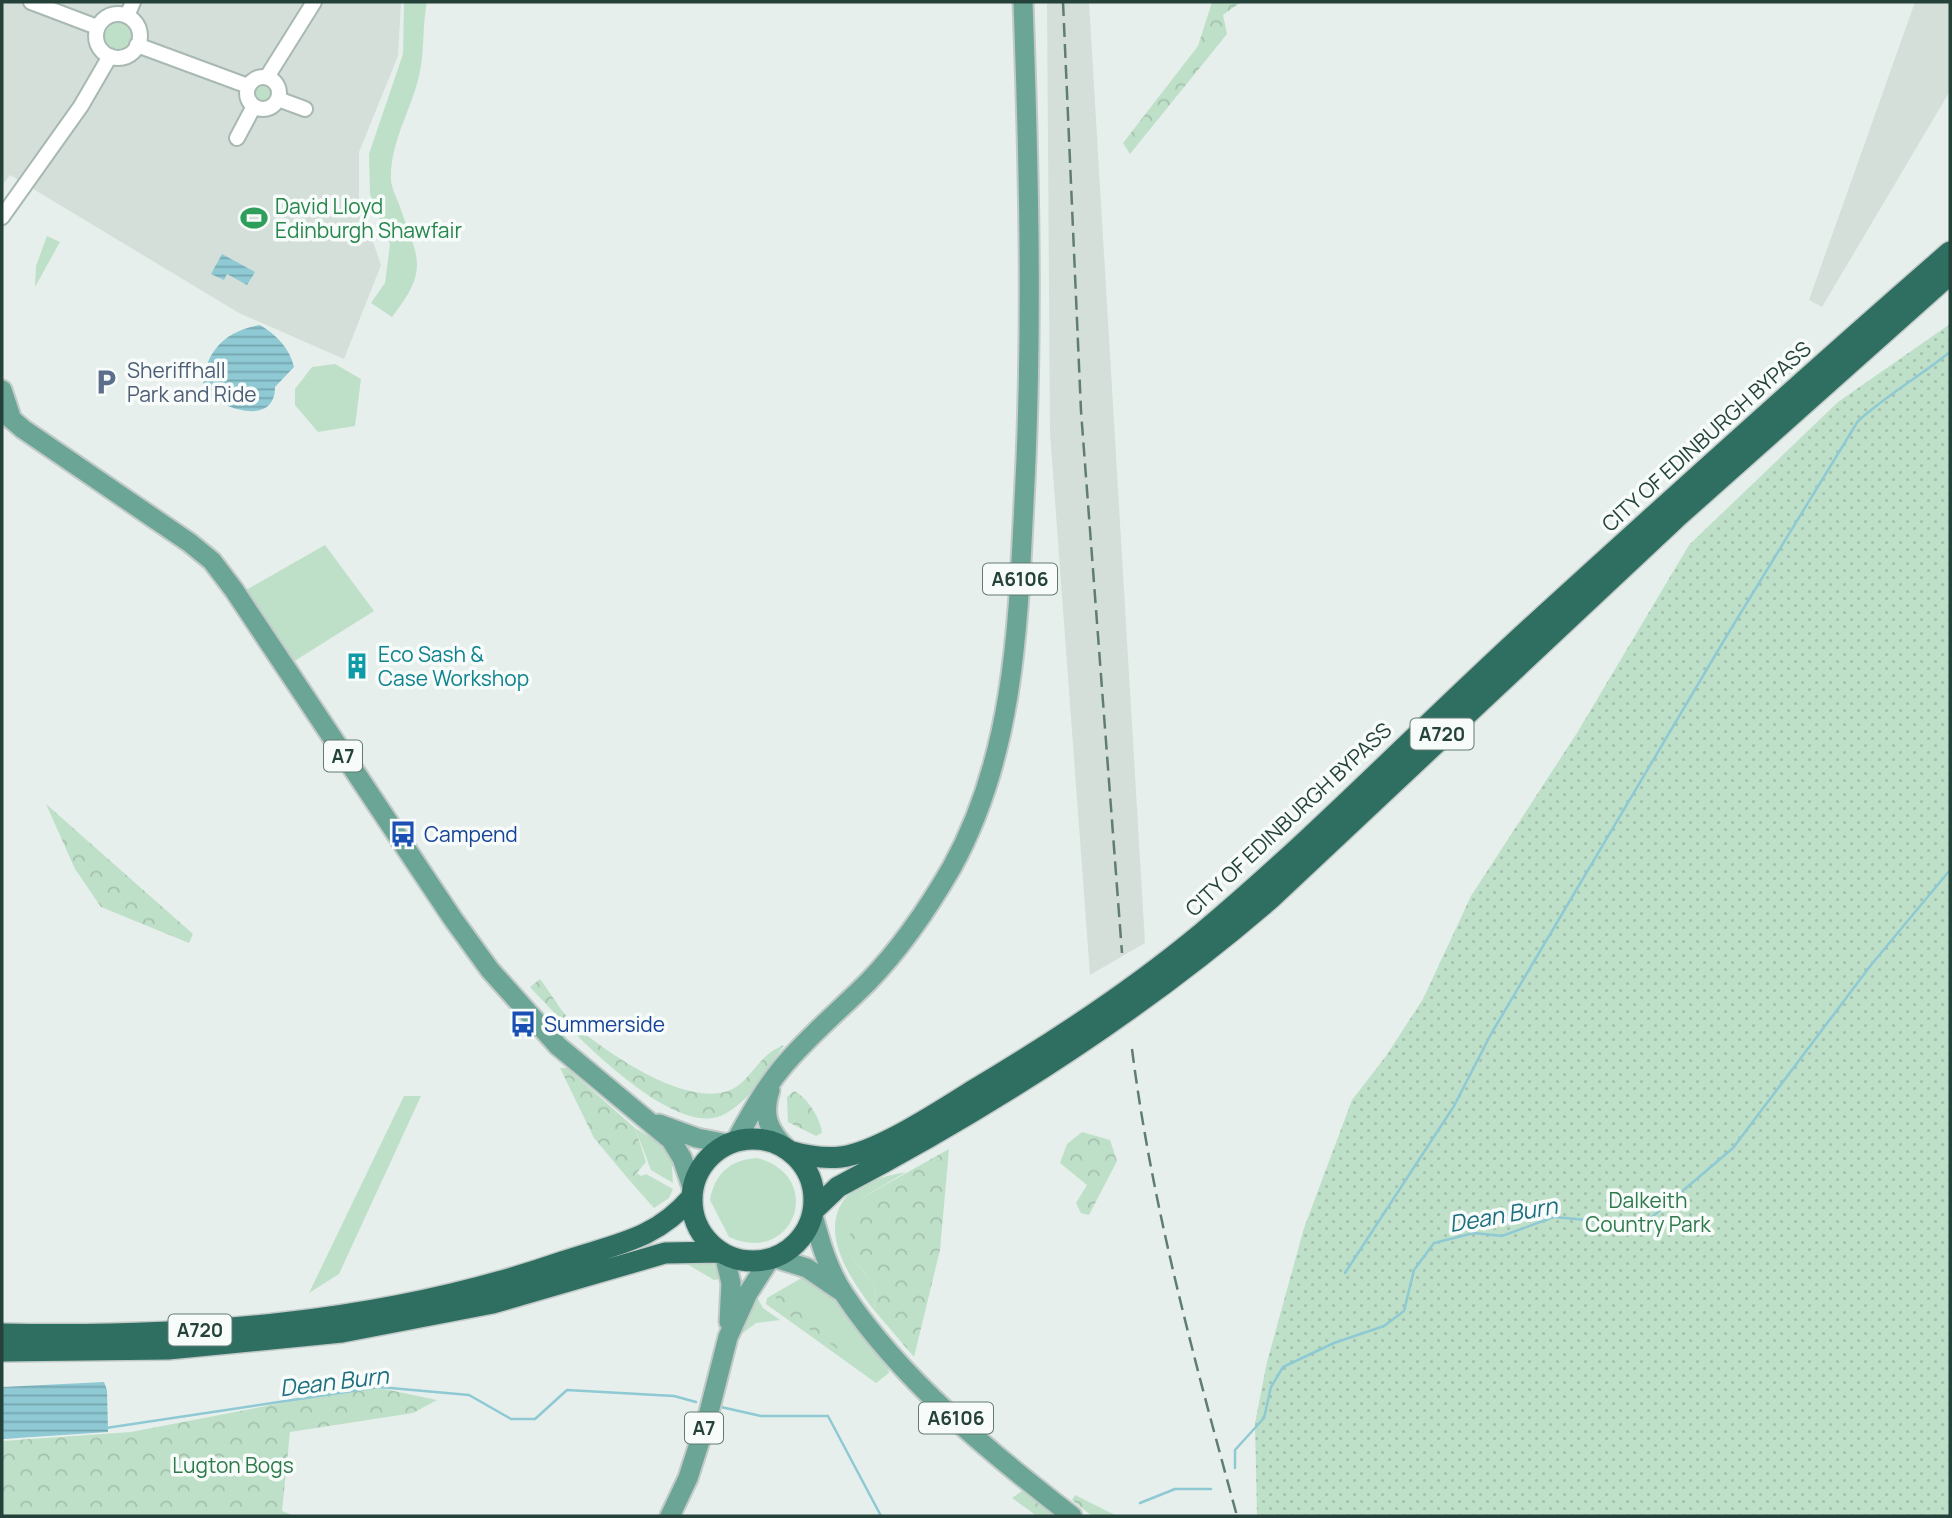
<svg xmlns="http://www.w3.org/2000/svg" width="1952" height="1518" viewBox="0 0 1952 1518" font-family="Manrope,sans-serif">
	<style>
		.built { fill: #d4dfda }
		.green { fill: #bfe0c8 }
		.forest { fill: url(#forest-crowns) }
		.park { fill: url(#park-dots) }
		.water { fill: url(#water-rules) }
		.lines { fill: none; stroke-linecap: round; stroke-linejoin: round }
		.stream { stroke: #8ec9d4; stroke-width: 2.5 }
		.minor-casing { stroke: #a8b8b2; stroke-width: 18 }
		.major-casing { stroke: #c2cac8; stroke-width: 23 }
		.highway-casing { stroke: #c2cac8; stroke-width: 24 }
		.minor { stroke: #fff; stroke-width: 14 }
		.major { stroke: #6aa596; stroke-width: 19 }
		.highway { stroke: #2f6f62; stroke-width: 21 }
		.rail { stroke: #5f7d75; stroke-width: 2.5; stroke-dasharray: 14 7; stroke-linecap: butt }
		.labels { text-anchor: middle; dominant-baseline: central; stroke-width: 7; stroke-linejoin: round; paint-order: stroke }
		.shield { fill: #f7fbf9; stroke: #637a73; stroke-width: 2 }
		.shield-label { font-size: 19px; font-weight: bold; fill: #24423a }
		.leisure-label { font-size: 21px; fill: #27864d; stroke: #f7fbf9; text-anchor: start }
		.service-label { font-size: 21px; fill: #4e5e75; stroke: #f7fbf9; text-anchor: start }
		.street-label { font-size: 21px; fill: #24423a; stroke: #f7fbf9 }
		.culture-label { font-size: 21px; fill: #0d838f; stroke: #f7fbf9; text-anchor: start }
		.transit-label { font-size: 21px; fill: #164399; stroke: #f7fbf9; text-anchor: start }
		.park-label { font-size: 21px; fill: #2d7a4b; stroke: #f7fbf9 }
		.water-label { font-size: 23px; font-style: italic; fill: #1c6f80; stroke: #f7fbf9 }
	</style>
	<defs>
		<pattern id="forest-crowns" width="20" height="18" patternUnits="userSpaceOnUse" patternTransform="scale(1.75)"><rect width="20" height="18" fill="#bfe0c8"/><path d="M2 6a3 3 0 1 1 6 0M12 15a3 3 0 1 1 6 0" fill="none" stroke="#a4c1ad"/></pattern>
		<pattern id="park-dots" width="8" height="8" patternUnits="userSpaceOnUse" patternTransform="scale(1.75)"><rect width="8" height="8" fill="#bfe0c8"/><path d="M2 2h.1M6 6h.1" fill="none" stroke="#a4c1ad" stroke-width="1.8" stroke-linecap="round"/></pattern>
		<pattern id="water-rules" width="6" height="5" patternUnits="userSpaceOnUse" patternTransform="scale(1.75)"><rect width="6" height="5" fill="#8ec9d4"/><path d="M0 2.5h6" fill="none" stroke="#74a5ad"/></pattern>
	</defs>
	<rect width="100%" height="100%" fill="#e6efeb"/>
	<path class="built" d="M2 2H401L398 56 359 152V201L381 265 344 359 239 313 10 175 2 186Z
		M1047 2H1089L1145 943 1090 975 1050 433Z
		M1915 2H1950V91L1822 307 1809 300Z"/>
	<path class="green" d="M404 2H427C422 26 425 51 419 76 411 111 390 142 391 179 391 187 396 197 399 204 417 258 431 267 392 317L371 303 385 283 390 244 370 194 369 154 403 54Z
		M101 35a16 16 0 1 1 32 0a16 16 0 1 1-32 0Z
		M252 93a11 11 0 1 1 22 0a11 11 0 1 1-22 0Z
		M47 236 60 242 35 287 36 266Z
		M335 364 361 379 355 426 318 432 295 405V389L312 367Z
		M325 545 374 611 293 662 246 590Z
		M404 1096H421L339 1274 309 1293Z
		M635 1128 663 1145 676 1163 672 1166 673 1183 651 1170Z
		M757 1158C826 1175 795 1267 729 1237L710 1200C715 1173 730 1160 757 1158Z
		M906 1172 860 1199 850 1254 876 1288 874 1310C852 1281 817 1233 846 1197 860 1181 887 1176 906 1172Z
		M637 1173 641 1176 646 1174 673 1189 669 1198 654 1208 630 1181Z
		M686 1257 714 1264 725 1278 714 1280 687 1264Z
		M805 1276 841 1306 888 1362 889 1373 876 1383 766 1304 767 1298Z
		M754 1292 763 1308 780 1320 756 1323 740 1335Z"/>
	<path class="forest" d="M1212 2H1241L1223 15 1227 34 1130 154 1123 143 1198 46Z
		M46 804 193 934 189 943 101 907 75 869Z
		M540 979C552 995 564 1017 580 1030 612 1056 695 1113 736 1087 755 1074 759 1055 784 1045 767 1070 752 1099 725 1114 673 1143 563 1022 530 987Z
		M560 1068H567L635 1128 646 1162 630 1181 594 1138Z
		M794 1091C807 1097 821 1119 822 1133L816 1136 788 1122 787 1097Z
		M1082 1132 1110 1140 1117 1161 1089 1215 1081 1213 1076 1203 1087 1185 1060 1163 1067 1144Z
		M949 1149 940 1250 914 1357 874 1310 876 1288 850 1254V1226L860 1199Z
		M784 1294 872 1358 879 1369 872 1373 776 1306V1296Z
		M370 1386 437 1400 413 1413 290 1432 282 1511 294 1516H2V1441L131 1432Z
		M1022 1491 1054 1516H1037L1012 1498Z
		M1075 1495 1117 1516H1092L1072 1500Z"/>
	<path class="park" d="M1950 324V1516H1257L1255 1423 1267 1362 1304 1228 1352 1100 1386 1056 1423 999 1471 896 1577 733 1689 545 1838 402Z"/>
	<path class="water" d="M222 254 255 272 247 285 227 274 224 280 211 274Z
		M260 325C277 335 290 349 294 367L275 387C275 428 221 408 203 391 203 353 224 331 260 325Z
		M104 1382 107 1390 108 1432 2 1439V1387Z"/>
	<g class="lines">
		<path class="stream" d="M1345 1273 1454 1106 1491 1034 1726 637 1858 421C1887 395 1920 376 1950 352
			M721 1407 761 1416H828L881 1516
			M106 1428 379 1387 469 1395 511 1419H535L567 1390 674 1396 696 1402
			M1235 1468V1450L1264 1418 1271 1387 1283 1367 1334 1343 1384 1326 1404 1311 1414 1270 1434 1243 1474 1233 1502 1236 1554 1217 1630 1224 1652 1217 1733 1148 1871 965 1950 870
			M1140 1503 1175 1489H1211"/>
		<g class="minor-casing">
			<path id="minor" d="M31 2 97 27
				M96 36a22 22 0 1 1 44 0a22 22 0 1 1-44 0Z
				M127 16 133 2
				M137 45 248 86
				M267 77 314 2
				M247 93a16 16 0 1 1 32 0a16 16 0 1 1-32 0Z
				M278 99 305 109
				M237 138 254 106
				M2 217 81 106 110 56"/>
		</g>
		<g class="major-casing">
			<path id="major" d="M2 390 12 420
				M2 411 23 429 190 543 212 561 234 590 453 919 490 970 558 1046 671 1140 682 1158 693 1190
				M770 1090C762 1115 768 1130 786 1148
				M659 1124 697 1138 728 1144
				M735 1142C749 1117 763 1091 781 1069 807 1037 839 1011 868 982 900 949 929 907 952 867 1014 755 1018 626 1024 502 1033 334 1029 169 1023 2
				M813 1215C820 1242 828 1270 844 1294 901 1380 992 1454 1072 1516
				M724 1254 731 1283 729 1322
				M775 1258 807 1268 839 1290
				M670 1516 688 1478 708 1416 728 1337 748 1293 770 1259"/>
		</g>
		<g class="highway-casing">
			<path id="highway" d="M692 1200a61 61 0 1 1 122 0a61 61 0 1 1-122 0Z
				M789 1151C806 1156 823 1159 841 1157 877 1153 942 1110 974 1090 1053 1043 1131 992 1202 933 1319 835 1425 724 1537 622 1674 497 1811 373 1950 252
				M814 1210 838 1187C992 1106 1138 1013 1270 899L1676 518 1950 274
				M2 1334C190 1338 383 1324 562 1262 615 1244 654 1241 692 1197
				M2 1351 168 1349 342 1332 493 1303 665 1253 721 1252"/>
		</g>
		<use href="#minor" class="minor"/>
		<use href="#major" class="major"/>
		<use href="#highway" class="highway"/>
		<path class="rail" d="M1063 2 1081 411 1122 953
			M1132 1049C1152 1207 1195 1362 1237 1516"/>
	</g>
	<defs>
		<g id="stadium-bare" transform="scale(2.1)"><path d="M0-5a6.5 5 0 1 0 0 10a6.5 5 0 1 0 0-10ZM-3.5-1.8h7v3.6h-7Z" fill="#2e9e5b" stroke="#f7fbf9" stroke-width="2.5" paint-order="stroke"/></g>
		<g id="parking-bare" transform="scale(2.1)"><path d="M-3.5-5.5H1a3.5 3.5 0 0 1 0 7H-1V5.5H-3.5ZM-1-3.4V-.6H.8a1.4 1.4 0 0 0 0-2.8Z" fill="#5c6f8a" stroke="#f7fbf9" stroke-width="2.5" paint-order="stroke"/></g>
		<g id="building-bare" transform="scale(2.1)"><path d="M-4-6H4V6H1V3H-1V6H-4ZM-2.5-4.3h1.7v1.8h-1.7ZM.8-4.3h1.7v1.8H.8ZM-2.5-1h1.7V.8h-1.7ZM.8-1h1.7V.8H.8Z" fill="#0f9aa8" stroke="#f7fbf9" stroke-width="2.5" paint-order="stroke"/></g>
		<g id="bus-bare" transform="scale(2.1)"><path d="M-5-6H5V4H4V6H2V4H-2V6H-4V4H-5ZM-3.5-4V0h7V-4ZM-3.5 1.2v1.5H-2V1.2ZM2 1.2v1.5H3.5V1.2Z" fill="#1a4fb4" stroke="#f7fbf9" stroke-width="2.5" paint-order="stroke"/></g>
	</defs>
	<g fill-rule="evenodd">
		<use href="#stadium-bare" x="254" y="218"/>
		<use href="#parking-bare" x="106" y="382"/>
		<use href="#building-bare" x="357" y="666"/>
		<use href="#bus-bare" x="403" y="834"/>
		<use href="#bus-bare" x="523" y="1024"/>
	</g>
	<g class="labels">
		<g class="shield">
			<rect x="983" y="563.5" width="74" height="31" rx="5"/>
			<rect x="1410.5" y="718.5" width="63" height="31" rx="5"/>
			<rect x="324" y="740.5" width="38" height="31" rx="5"/>
			<rect x="168.5" y="1314.5" width="63" height="31" rx="5"/>
			<rect x="919" y="1402.5" width="74" height="31" rx="5"/>
			<rect x="685" y="1412.5" width="38" height="31" rx="5"/>
		</g>
		<g class="shield-label">
			<text x="1020" y="579">A6106</text>
			<text x="1442" y="734">A720</text>
			<text x="343" y="756">A7</text>
			<text x="200" y="1330">A720</text>
			<text x="956" y="1418">A6106</text>
			<text x="704" y="1428">A7</text>
		</g>
		<g class="leisure-label">
			<text x="275" y="206">David Lloyd<tspan x="275" dy="24">Edinburgh Shawfair</tspan></text>
		</g>
		<g class="service-label">
			<text x="127" y="370">Sheriffhall<tspan x="127" dy="24">Park and Ride</tspan></text>
		</g>
		<g class="street-label">
			<text transform="translate(1706 436) rotate(-42)">CITY OF EDINBURGH BYPASS</text>
			<text transform="translate(1288 819) rotate(-43)">CITY OF EDINBURGH BYPASS</text>
		</g>
		<g class="culture-label">
			<text x="378" y="654">Eco Sash &amp;<tspan x="378" dy="24">Case Workshop</tspan></text>
		</g>
		<g class="transit-label">
			<text x="424" y="834">Campend</text>
			<text x="544" y="1024">Summerside</text>
		</g>
		<g class="park-label">
			<text x="1648" y="1200">Dalkeith<tspan x="1648" dy="24">Country Park</tspan></text>
			<text x="233" y="1465">Lugton Bogs</text>
		</g>
		<g class="water-label">
			<text transform="translate(1503 1214) rotate(-10)">Dean Burn</text>
			<text transform="translate(334 1381) rotate(-7)">Dean Burn</text>
		</g>
	</g>
	<rect width="1952" height="1518" fill="none" stroke="#24423a" stroke-width="7"/>
</svg>
